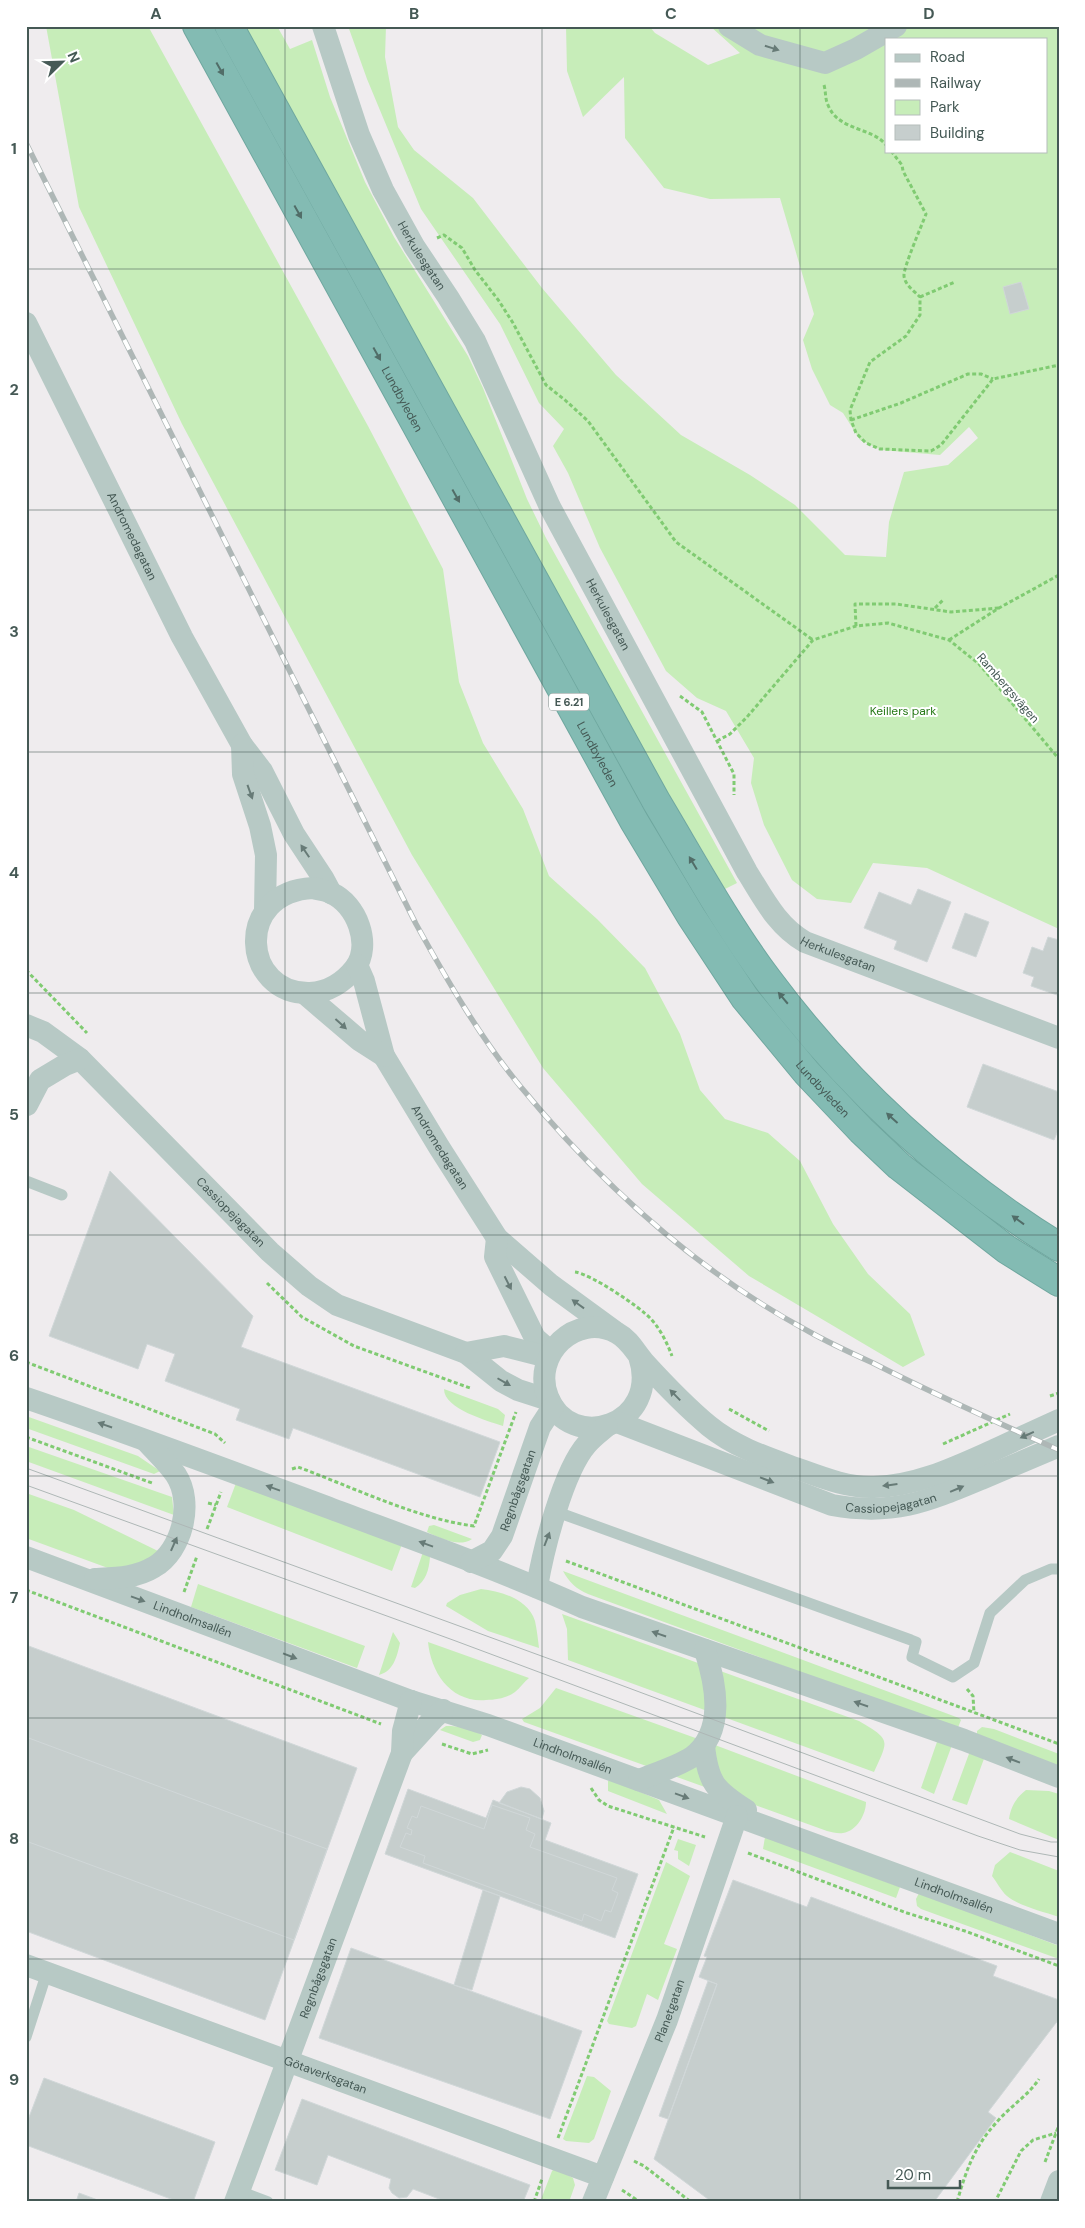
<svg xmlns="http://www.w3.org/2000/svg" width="1085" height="2228" viewBox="0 0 1085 2228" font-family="'DM Sans',sans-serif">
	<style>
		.green { fill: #c7edb9; fill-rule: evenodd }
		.building { fill: #c6cecd; stroke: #d0d7d8 }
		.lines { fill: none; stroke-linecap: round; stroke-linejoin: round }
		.highway-casing { stroke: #6fa79f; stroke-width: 30 }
		.path { stroke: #80cb72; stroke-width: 3; stroke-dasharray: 4 2.5; stroke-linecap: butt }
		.lane { stroke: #b7c9c5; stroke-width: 11 }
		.street { stroke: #b7c9c5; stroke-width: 22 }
		.highway { stroke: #83bbb3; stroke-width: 28 }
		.tram { stroke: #aeb7b6; stroke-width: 1 }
		.rail-casing { stroke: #aeb7b6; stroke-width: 5.5 }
		.rail { stroke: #fff; stroke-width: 4; stroke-dasharray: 11; stroke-linecap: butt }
		.oneway { fill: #677b77 }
		.oneway2 { fill: #516d68 }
		.grid { fill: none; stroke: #455955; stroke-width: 1; stroke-opacity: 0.55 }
		.labels { text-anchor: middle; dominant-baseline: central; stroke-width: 4; stroke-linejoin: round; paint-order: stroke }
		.shield { fill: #fff; stroke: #7d8b88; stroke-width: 1 }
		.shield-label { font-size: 11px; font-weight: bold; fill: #455955 }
		.street-label { font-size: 12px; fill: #455955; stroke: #fff }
		.park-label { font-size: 12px; fill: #277917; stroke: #fff }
		.neatline { fill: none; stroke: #455955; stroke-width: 2 }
		.grid-label { font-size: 16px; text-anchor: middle; font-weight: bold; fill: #455955 }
	</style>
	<rect width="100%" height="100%" fill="#efecee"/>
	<path class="green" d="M46 26H148L368 426 443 569 459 682 483 743 523 809 549 876 597 919 645 968 680 1034 700 1090 725 1119 768 1133 800 1161 833 1224 868 1274 910 1314 925 1355 903 1367 749 1276 642 1184 543 1068 412 855 182 424 79 207Z
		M245 26H277L290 49 312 40 330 97 365 182 394 237 468 356 483 388 527 499 546 538 737 883 725 889 645 754Z
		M348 26H386L385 57 398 127 414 150 473 198 542 288 616 375 681 435 750 475 795 505 845 555 886 557 889 522 904 472 948 465 978 438 969 427 940 455 881 450 860 440 843 413 830 405 812 369 803 340 814 314 780 198 710 199 664 188 625 138 624 77 583 117 567 71 566 26H649L655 33 708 65 740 53 710 26H1059V929L927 868 873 863 851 903 817 899 792 880 764 825 751 783 754 758 726 711 697 698 666 671 600 548 568 473 553 446 564 429 539 403 500 324 421 209 367 79ZM886 39H1046V151H886Z
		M444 1389 498 1409 505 1415 503 1426C488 1421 444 1409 444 1389Z
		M26 1416 138 1456 160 1471 154 1474 26 1428Z
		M26 1446 172 1497 174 1515 26 1461Z
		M236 1483 402 1544 392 1571 227 1507Z
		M26 1493 74 1510 158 1551 153 1557 126 1568H108L26 1538Z
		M434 1525 472 1539C459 1548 440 1538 427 1532L429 1526Z
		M423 1552 430 1557C429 1570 426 1581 415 1588L411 1587Z
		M563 1571 959 1718 961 1720 957 1730 588 1594C576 1589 569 1582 563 1571Z
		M198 1584 365 1646 357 1668 191 1607Z
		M481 1589C501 1591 528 1599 535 1621 537 1630 538 1640 539 1648L488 1631 446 1606 447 1603 460 1595Z
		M562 1614 859 1721C891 1740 889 1739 874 1772L568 1660 567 1629Z
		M393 1632 400 1643C397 1656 394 1671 379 1675Z
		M428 1642 529 1678C524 1682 520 1688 515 1692 507 1698 496 1700 486 1700 451 1703 431 1673 428 1642Z
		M556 1688 715 1745 866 1802C866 1814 857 1831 843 1833 838 1834 832 1832 827 1831L524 1722 522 1719 540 1708Z
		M446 1726C459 1726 470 1728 482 1735L480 1740 473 1742 440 1730Z
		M982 1727 994 1729 1059 1754V1768L977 1736V1731Z
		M938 1739 952 1745 934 1794 921 1788Z
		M970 1751 985 1756 967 1805 952 1800Z
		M612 1780 659 1800 667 1814 608 1791V1781Z
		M1026 1790 1049 1791 1059 1794V1840L1009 1819C1011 1806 1016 1798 1026 1790Z
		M765 1837 900 1887 896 1898 763 1849Z
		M678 1839 696 1845 689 1866 678 1859V1851L674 1850Z
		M1010 1852 1059 1871V1917C1042 1911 1021 1907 1007 1896 1001 1891 997 1882 992 1876L995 1865Z
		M666 1862 690 1876 664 1944 677 1949 658 2000 647 1994 636 2026 632 2028 609 2024 607 2021Z
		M919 1893 1059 1946V1959L921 1909 917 1906 916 1899Z
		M587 2076 594 2077 611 2091 594 2139 589 2143 566 2141 563 2139Z
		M555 2168 573 2178 575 2185 569 2202H540L552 2171Z"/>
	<path class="building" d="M1021 282 1029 309 1010 314 1003 287Z
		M918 889 951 902 927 962 894 949 897 941 864 928 879 892 911 905Z
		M965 913 989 922 976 957 952 948Z
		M1048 937 1059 940V992L1057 995 1031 986 1034 977 1023 973 1032 947 1043 951Z
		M983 1064 1059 1092V1128L1054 1140 967 1107Z
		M110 1171 253 1316 241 1347 500 1442 480 1497 293 1428 289 1439 236 1420 240 1409 165 1381 175 1354 147 1344 138 1369 49 1336Z
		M26 1645 357 1768 265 2020 26 1931Z
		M26 1737 327 1849 294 1940 26 1841Z
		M521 1787 530 1789 540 1798 544 1811 542 1819 499 1803 507 1792Z
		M408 1789 486 1818 493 1800 551 1823 545 1840 638 1874 615 1938 385 1854Z
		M492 1805 530 1818 526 1830 535 1834 530 1847 617 1878 612 1890 618 1893 611 1912 605 1910 601 1921 584 1914 582 1921 423 1863 425 1856 400 1847 406 1833 411 1835 412 1830 407 1828 412 1816 417 1818 421 1806 484 1829Z
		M733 1880 807 1907 811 1897 997 1966 993 1976 1059 2000V2019L988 2112 996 2118 934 2202H712L654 2159 717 1984 699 1977 707 1957 704 1956Z
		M483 1890 500 1896 472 1990 454 1985Z
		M351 1948 582 2031 550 2119 319 2038Z
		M708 1981 717 1984 668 2119 659 2116Z
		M44 2078 215 2142 193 2202H179L26 2145V2125Z
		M302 2099 530 2185 523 2202H447L413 2189 407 2197 399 2198 392 2193 389 2188 391 2179 328 2155 317 2185 275 2170Z
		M79 2193 103 2202H76Z"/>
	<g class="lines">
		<g class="highway-casing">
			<g id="highway">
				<path id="s11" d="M197 26 634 821 691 916 745 998 807 1073 861 1130 899 1166 1006 1249 1059 1282"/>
				<path d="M229 26 656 801C692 861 726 924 768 980 847 1086 947 1178 1059 1247"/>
			</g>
		</g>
		<path class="path" d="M824 85C826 92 825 99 828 105 838 131 872 127 886 145
			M891 151 902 165 903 171 926 214C922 225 903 268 904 276 905 285 914 291 920 297V315L906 336 870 362 850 410 851 420 856 433 866 443 880 449 931 451 941 445 993 379 1059 365
			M437 238 444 235 462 248 475 270 499 301 513 323 546 385 565 400 588 421 676 542 813 640
			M920 297 955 282
			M851 420 901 403 968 374H981L993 379
			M935 608 943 600
			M856 626 855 604H896L951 612 999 608
			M949 640 999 608 1059 575
			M680 696 702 712 734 774V795
			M717 741 730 734 747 717 813 640 856 626 888 623 949 640 979 664 1059 759
			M26 970 87 1033
			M575 1272C591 1274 640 1307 651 1319 661 1330 667 1343 672 1356
			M267 1283 302 1317 354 1346 470 1388
			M26 1362 215 1434 225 1443
			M1050 1396 1059 1393
			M729 1409 769 1431
			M26 1437 152 1483
			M943 1444 1010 1414
			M292 1469 298 1467C352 1487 418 1519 474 1526L516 1412
			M208 1503 216 1505
			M207 1529 221 1492
			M566 1561 1059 1744
			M26 1590 381 1724
			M184 1592 197 1556
			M967 1689 973 1696 974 1713
			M442 1744 472 1754 488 1750
			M591 1788 599 1800 608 1806 705 1837
			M748 1853 907 1913 965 1931 1059 1966
			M558 2138 674 1827
			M634 2161 644 2166 691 2202
			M1045 2162 1059 2125
			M622 2190 640 2202
			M534 2202 542 2179
			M957 2202C966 2171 974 2147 996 2123 1009 2107 1028 2096 1039 2079
			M993 2202 996 2200 1021 2151 1033 2140 1056 2133"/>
		<path class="lane" d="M26 1181 62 1195
			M557 1512 911 1640 916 1642 912 1657 953 1677 974 1663 990 1613 1025 1580 1051 1569H1059
			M26 2037 47 1972
			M239 2191 268 2202"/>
		<g class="street">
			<path id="s1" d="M323 26 359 135 383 190 414 246 448 297 475 341 550 507 747 872C764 899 777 926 805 942L1059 1038"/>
			<path d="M729 26 760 45 825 63 856 49 896 26"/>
			<path id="s2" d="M26 323 182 637 242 745 262 771 294 834 323 878 331 893"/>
			<path d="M242 745 243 774 260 826 266 855 265 910"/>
			<path d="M313 888C319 890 326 890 331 893 357 904 372 945 355 968 344 982 328 992 310 993 242 995 233 892 313 888Z"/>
			<path id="s3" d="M357 965 364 981 384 1056 439 1147 497 1238 551 1285 614 1331"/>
			<path d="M304 993 359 1040 384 1056"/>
			<path id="s4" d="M26 1025 43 1032 80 1059 270 1252 309 1286 337 1305 466 1353 501 1381 518 1390 549 1400"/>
			<path d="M27 1105 40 1080 65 1065 80 1059"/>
			<path d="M497 1238 495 1257 535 1338 551 1352"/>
			<path d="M466 1353 504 1346 548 1357"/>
			<path d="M639 1356C662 1426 570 1454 548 1397 531 1355 576 1311 617 1333 630 1340 635 1352 644 1362 665 1385 685 1406 709 1426 732 1445 762 1456 790 1466 816 1475 845 1488 874 1487 917 1486 956 1467 994 1450 1015 1440 1037 1430 1059 1420"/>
			<path d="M26 1398C129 1433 230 1471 332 1509 415 1540 500 1570 582 1607L964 1740 1059 1777"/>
			<path id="s5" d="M617 1422 832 1505C893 1516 926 1502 981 1479 1007 1468 1033 1457 1059 1446"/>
			<path id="s6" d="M26 1557 411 1701 488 1725 1059 1934"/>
			<path id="s7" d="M471 1562 492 1551 502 1536 540 1427 553 1407"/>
			<path d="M95 1579C116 1578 136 1578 154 1567 182 1551 194 1503 176 1475 168 1463 156 1452 146 1441"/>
			<path d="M537 1587C543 1551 563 1471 587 1444 593 1437 600 1432 607 1426"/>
			<path d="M704 1746C708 1783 715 1790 746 1810"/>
			<path d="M402 1753 434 1718 443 1710"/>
			<path d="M639 1780C656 1773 676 1767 692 1757 726 1732 716 1684 705 1650"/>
			<path id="s8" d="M26 1965 603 2177"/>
			<path id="s9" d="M235 2202 402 1753 403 1731 411 1701"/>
			<path id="s10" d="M593 2202 667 2020 737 1816"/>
			<path d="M1051 2202 1059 2181"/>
		</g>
		<use href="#highway" class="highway"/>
		<path class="tram" d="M26 1468 610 1681 1020 1834 1051 1842H1059
			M26 1485 453 1640 978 1836 1020 1850 1059 1857"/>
		<g class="rail-casing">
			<path id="rail" d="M26 143 416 924C447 980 479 1036 520 1086 600 1183 697 1271 808 1331 829 1343 851 1353 873 1363 934 1394 996 1422 1059 1450"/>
		</g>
		<use href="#rail" class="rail"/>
	</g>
	<defs><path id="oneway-solid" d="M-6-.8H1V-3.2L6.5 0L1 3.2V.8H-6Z" transform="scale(1.25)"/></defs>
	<g class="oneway">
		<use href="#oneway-solid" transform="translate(772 48) rotate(18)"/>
		<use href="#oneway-solid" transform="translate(250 792) rotate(70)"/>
		<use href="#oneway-solid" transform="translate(305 851) rotate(-124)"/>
		<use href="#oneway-solid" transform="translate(341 1024) rotate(42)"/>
		<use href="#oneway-solid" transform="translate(508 1283) rotate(63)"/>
		<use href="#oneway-solid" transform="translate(578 1304) rotate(-144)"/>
		<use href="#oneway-solid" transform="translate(504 1382) rotate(30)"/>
		<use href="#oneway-solid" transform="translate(675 1395) rotate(-134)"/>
		<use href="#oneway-solid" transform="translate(105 1425) rotate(-161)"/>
		<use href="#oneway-solid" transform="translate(1027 1435) rotate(156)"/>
		<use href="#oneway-solid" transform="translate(767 1480) rotate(21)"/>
		<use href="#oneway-solid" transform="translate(890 1485) rotate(173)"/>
		<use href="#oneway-solid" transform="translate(273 1488) rotate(-160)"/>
		<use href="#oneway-solid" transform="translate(957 1489) rotate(-23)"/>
		<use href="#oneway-solid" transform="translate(547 1539) rotate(-69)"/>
		<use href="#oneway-solid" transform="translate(174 1544) rotate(-66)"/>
		<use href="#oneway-solid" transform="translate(426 1544) rotate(-160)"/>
		<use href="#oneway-solid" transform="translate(138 1599) rotate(20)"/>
		<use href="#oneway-solid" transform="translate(659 1634) rotate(-161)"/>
		<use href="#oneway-solid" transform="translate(290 1656) rotate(21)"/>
		<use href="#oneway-solid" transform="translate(861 1704) rotate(-161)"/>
		<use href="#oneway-solid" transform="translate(1013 1760) rotate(-159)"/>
		<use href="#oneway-solid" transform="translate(682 1796) rotate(20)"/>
	</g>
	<g class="oneway2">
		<use href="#oneway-solid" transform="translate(220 69) rotate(61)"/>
		<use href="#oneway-solid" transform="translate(298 212) rotate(61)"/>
		<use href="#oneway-solid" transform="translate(377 354) rotate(61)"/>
		<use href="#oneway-solid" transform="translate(456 496) rotate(61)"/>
		<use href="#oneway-solid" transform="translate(693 863) rotate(-121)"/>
		<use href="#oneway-solid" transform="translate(783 998) rotate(-130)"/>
		<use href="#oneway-solid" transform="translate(892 1118) rotate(-138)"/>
		<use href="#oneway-solid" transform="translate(1018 1220) rotate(-144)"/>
	</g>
	<path class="grid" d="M285 26V2202M542 26V2202M800 26V2202M26 269H1059M26 510H1059M26 752H1059M26 993H1059M26 1235H1059M26 1476H1059M26 1718H1059M26 1959H1059"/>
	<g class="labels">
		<rect class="shield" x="549" y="693.5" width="40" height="17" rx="4"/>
		<g class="shield-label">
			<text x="569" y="702">E 6.21</text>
		</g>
		<g class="street-label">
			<text stroke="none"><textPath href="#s1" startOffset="251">Herkulesgatan</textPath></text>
			<text stroke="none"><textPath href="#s11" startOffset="426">Lundbyleden</textPath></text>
			<text stroke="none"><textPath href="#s2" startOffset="238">Andromedagatan</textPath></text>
			<text stroke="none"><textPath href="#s1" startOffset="656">Herkulesgatan</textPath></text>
			<text transform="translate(1008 688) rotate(49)">Rambergsvägen</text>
			<text stroke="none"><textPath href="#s11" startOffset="831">Lundbyleden</textPath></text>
			<text stroke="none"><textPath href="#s1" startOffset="1076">Herkulesgatan</textPath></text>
			<text stroke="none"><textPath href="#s11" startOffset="1236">Lundbyleden</textPath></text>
			<text stroke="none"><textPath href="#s3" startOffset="202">Andromedagatan</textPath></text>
			<text stroke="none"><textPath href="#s4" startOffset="279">Cassiopejagatan</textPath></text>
			<text stroke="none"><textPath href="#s7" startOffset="90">Regnbågsgatan</textPath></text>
			<text stroke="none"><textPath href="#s5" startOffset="290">Cassiopejagatan</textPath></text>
			<text stroke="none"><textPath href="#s6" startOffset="178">Lindholmsallén</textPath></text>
			<text stroke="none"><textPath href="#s6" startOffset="582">Lindholmsallén</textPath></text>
			<text stroke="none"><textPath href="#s6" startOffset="988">Lindholmsallén</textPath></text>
			<text stroke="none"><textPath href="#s9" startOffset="239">Regnbågsgatan</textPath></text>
			<text stroke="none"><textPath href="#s10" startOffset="206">Planetgatan</textPath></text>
			<text stroke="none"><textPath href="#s8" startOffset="319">Götaverksgatan</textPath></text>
		</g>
		<g class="park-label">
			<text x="903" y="711">Keillers park</text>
		</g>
	</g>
	<rect width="1085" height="2228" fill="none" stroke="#ffffff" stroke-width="55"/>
	<rect x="885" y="38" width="162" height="115" fill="#ffffff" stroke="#b5bdbb"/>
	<rect x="895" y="54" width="25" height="8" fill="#b7c9c5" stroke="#b5bdbb"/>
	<text x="930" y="62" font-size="15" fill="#455955">Road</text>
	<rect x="895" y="79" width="25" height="8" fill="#aeb7b6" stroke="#b5bdbb"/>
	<text x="930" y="88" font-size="15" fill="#455955">Railway</text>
	<rect x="895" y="100" width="25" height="15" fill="#c7edb9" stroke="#b5bdbb"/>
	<text x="930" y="112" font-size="15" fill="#455955">Park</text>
	<rect x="895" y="125" width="25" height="15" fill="#c6cecd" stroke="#b5bdbb"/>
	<text x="930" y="138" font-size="15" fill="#455955">Building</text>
	<g transform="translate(62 62) rotate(67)" stroke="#ffffff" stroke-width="4" paint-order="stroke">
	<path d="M0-4L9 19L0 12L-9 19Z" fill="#455955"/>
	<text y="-8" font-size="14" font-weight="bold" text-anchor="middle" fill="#455955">N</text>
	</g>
	<path d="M888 2180v8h72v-8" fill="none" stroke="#455955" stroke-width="2.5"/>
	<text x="895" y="2180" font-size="15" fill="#455955" stroke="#ffffff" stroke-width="4" paint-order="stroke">20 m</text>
	<rect x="28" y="28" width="1030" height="2172" class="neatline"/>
	<g class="grid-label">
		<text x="156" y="19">A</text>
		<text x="414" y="19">B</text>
		<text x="671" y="19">C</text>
		<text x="929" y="19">D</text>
		<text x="14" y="154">1</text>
		<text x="14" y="395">2</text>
		<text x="14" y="637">3</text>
		<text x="14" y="878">4</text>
		<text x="14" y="1120">5</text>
		<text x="14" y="1361">6</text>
		<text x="14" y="1603">7</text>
		<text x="14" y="1844">8</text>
		<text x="14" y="2085">9</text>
	</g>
</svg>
